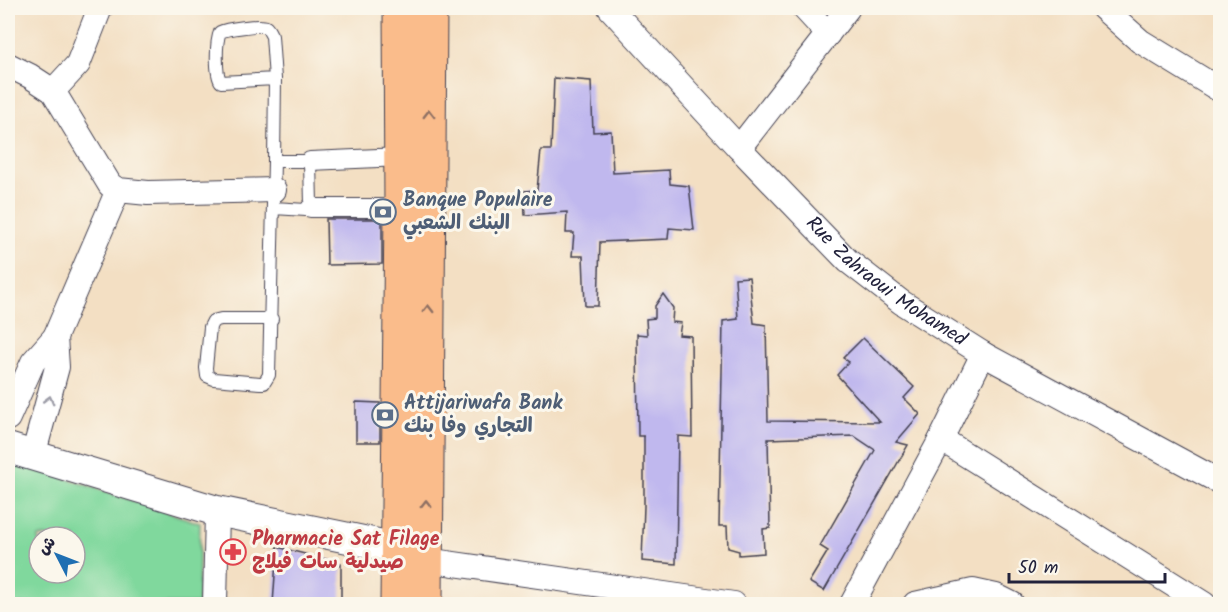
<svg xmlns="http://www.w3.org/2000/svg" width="1228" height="612" viewBox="0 0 1228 612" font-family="Kalam,'Playpen Sans Arabic',sans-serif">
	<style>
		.green { fill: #80d89d; stroke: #517d6c; stroke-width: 1.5; fill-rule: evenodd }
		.building { fill: #c0b8ee }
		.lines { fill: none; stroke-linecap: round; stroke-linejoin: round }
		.service-casing { stroke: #413e4f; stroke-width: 14 }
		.pedestrian-casing { stroke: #413e4f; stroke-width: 20 }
		.minor-casing { stroke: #413e4f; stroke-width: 26 }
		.tertiary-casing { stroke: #413e4f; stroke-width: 32 }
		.primary-casing { stroke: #413e4f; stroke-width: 35 }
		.service { stroke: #fff; stroke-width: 12 }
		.pedestrian { stroke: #fff; stroke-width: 18 }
		.minor { stroke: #fff; stroke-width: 24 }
		.tertiary { stroke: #fff; stroke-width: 30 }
		.primary { stroke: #fabc8b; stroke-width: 33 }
		.oneway { stroke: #8e6f63 }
		.oneway2 { stroke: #9c9ca7 }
		.labels { text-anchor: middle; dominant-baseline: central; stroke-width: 6; stroke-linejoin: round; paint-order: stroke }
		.service-label { font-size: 20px; font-weight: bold; fill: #4e5e75; stroke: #fbf7ec; text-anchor: start }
		.street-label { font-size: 20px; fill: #22223b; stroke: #fbf7ec }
		.health-label { font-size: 20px; font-weight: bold; fill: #be3a42; stroke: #fbf7ec; text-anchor: start }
	</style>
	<rect width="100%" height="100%" fill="#fbf7ec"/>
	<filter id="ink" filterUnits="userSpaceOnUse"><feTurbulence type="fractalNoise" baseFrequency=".0167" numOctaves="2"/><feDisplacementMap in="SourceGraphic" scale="12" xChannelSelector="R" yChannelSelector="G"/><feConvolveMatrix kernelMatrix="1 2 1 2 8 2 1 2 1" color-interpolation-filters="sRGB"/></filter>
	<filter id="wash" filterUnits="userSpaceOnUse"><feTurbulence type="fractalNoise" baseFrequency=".008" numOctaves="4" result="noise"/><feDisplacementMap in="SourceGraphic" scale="24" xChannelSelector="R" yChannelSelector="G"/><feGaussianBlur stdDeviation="1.35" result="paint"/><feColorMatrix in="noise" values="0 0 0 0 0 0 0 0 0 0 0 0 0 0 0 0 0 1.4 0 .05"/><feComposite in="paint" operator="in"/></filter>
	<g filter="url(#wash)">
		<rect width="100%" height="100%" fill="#f3dfc3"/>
		<path class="green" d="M8 459 200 523 198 604H8ZM39 537H75V573H39Z"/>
		<g id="blocks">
			<path class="building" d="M554 78 591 81 593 132 611 131 613 173 669 170 670 184 689 186 694 230 669 228 668 239 600 242 598 306H585L583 256H572L574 233H566L567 212 525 215 524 191 537 190 541 150H551Z
				M326 219H382V264L327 265Z
				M749 277 754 323 766 325 768 421 880 422 837 375 849 362 843 358 863 338 914 387 904 398 920 414 896 442 908 445 824 591 809 582 828 551 820 546 875 450 854 436 768 439 770 528 763 529 764 553 739 555V551L728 548 727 526H719L723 321 738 319 735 278Z
				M663 294 673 308 672 322 681 323 679 335 691 336 692 437 678 436 676 564 642 561 644 506V436H638L637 334 647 335 646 319 655 318V306Z
				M356 402 380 403V442H356Z
				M277 547 341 563V604H273Z"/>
		</g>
	</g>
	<g filter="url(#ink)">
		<use href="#blocks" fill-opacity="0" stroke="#413e4f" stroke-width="1.5"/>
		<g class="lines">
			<g class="service-casing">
				<path id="service" d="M274 208 306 210 310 208 311 205 310 161H274
					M272 319H221L213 321 210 327 206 368 207 376 214 379 260 383H264L269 375 274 161 275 79 272 36C270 34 269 29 266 27 260 24 226 29 220 32 216 41 215 74 221 82L275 79"/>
			</g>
			<g class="pedestrian-casing">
				<path id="pedestrian" d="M310 161 401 157
					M310 208H401"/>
			</g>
			<g class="minor-casing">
				<g id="minor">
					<path id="s1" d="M610 8 739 148 848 261 901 302 983 354 1220 482"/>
					<path d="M804 8 828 34"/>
					<path d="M1103 8 1140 41 1220 90"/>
					<path d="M8 65 30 76 53 91 110 185 118 190 148 193 274 190"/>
					<path d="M53 91 78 64 100 8"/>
					<path d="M739 148 848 8"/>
					<path d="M8 418 33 362 55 337 118 190"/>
					<path d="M941 439 1204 604"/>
					<path d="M33 456 57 367 55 337"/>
					<path d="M426 560 734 604"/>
					<path d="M215 604 217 511"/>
					<path d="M852 604 941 439 983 354"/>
					<path d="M915 604 973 591 996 596 1012 604"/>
				</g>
			</g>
			<g class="tertiary-casing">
				<path id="tertiary" d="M8 448 217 511 397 548"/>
			</g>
			<g class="primary-casing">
				<path id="primary" d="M397 604 401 208 400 8
					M426 604 430 8"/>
			</g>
			<use href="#service" class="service"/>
			<use href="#pedestrian" class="pedestrian"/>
			<use href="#minor" class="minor"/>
			<use href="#tertiary" class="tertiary"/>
			<use href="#primary" class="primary"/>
		</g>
		<defs><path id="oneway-chevron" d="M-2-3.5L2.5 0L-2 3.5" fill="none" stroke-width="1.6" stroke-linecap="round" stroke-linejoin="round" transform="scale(1.5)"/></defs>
		<g class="oneway">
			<use href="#oneway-chevron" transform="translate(429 114) rotate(-90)"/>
			<use href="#oneway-chevron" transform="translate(428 309) rotate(-90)"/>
			<use href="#oneway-chevron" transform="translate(426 504) rotate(-90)"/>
		</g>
		<use class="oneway2" href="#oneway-chevron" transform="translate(49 400) rotate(-75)"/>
	</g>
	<defs>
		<g id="bank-ring" transform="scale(1.35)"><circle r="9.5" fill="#fbf7ec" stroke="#5c6f8a" stroke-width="1.5"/><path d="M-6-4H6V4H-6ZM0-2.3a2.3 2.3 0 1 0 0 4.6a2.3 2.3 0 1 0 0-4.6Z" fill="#5c6f8a"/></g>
		<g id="pharmacy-ring" transform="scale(1.35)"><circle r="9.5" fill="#fbf7ec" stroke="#e0444e" stroke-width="1.5"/><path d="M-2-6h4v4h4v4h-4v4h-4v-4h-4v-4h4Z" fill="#e0444e"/></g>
	</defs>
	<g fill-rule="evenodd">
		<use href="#bank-ring" x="383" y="212"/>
		<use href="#bank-ring" x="385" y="415"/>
		<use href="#pharmacy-ring" x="233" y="552"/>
	</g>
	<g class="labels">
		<g class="service-label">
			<text x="403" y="201">Banque Populaire<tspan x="403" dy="23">البنك الشعبي</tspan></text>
			<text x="404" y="404">Attijariwafa Bank<tspan x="404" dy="23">التجاري وفا بنك</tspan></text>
		</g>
		<g class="street-label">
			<text stroke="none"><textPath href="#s1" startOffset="390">Rue Zahraoui Mohamed</textPath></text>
		</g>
		<g class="health-label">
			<text x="252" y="540">Pharmacie Sat Filage<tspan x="252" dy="23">صيدلية سات فيلاج</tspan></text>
		</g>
	</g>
	<rect width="1228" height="612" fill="none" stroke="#fbf7ec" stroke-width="30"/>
	<g transform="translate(57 555) rotate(312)"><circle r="28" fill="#fbf7ec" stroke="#a4a2a5" stroke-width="1.5"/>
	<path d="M0-4.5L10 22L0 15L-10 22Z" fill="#1f6fb2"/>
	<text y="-9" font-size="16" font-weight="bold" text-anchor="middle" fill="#22223b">ش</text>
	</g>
	<path d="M1009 573v9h156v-9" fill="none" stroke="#22223b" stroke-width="3"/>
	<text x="1018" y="573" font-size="18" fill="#22223b" stroke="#fbf7ec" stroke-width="4.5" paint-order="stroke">50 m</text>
</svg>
